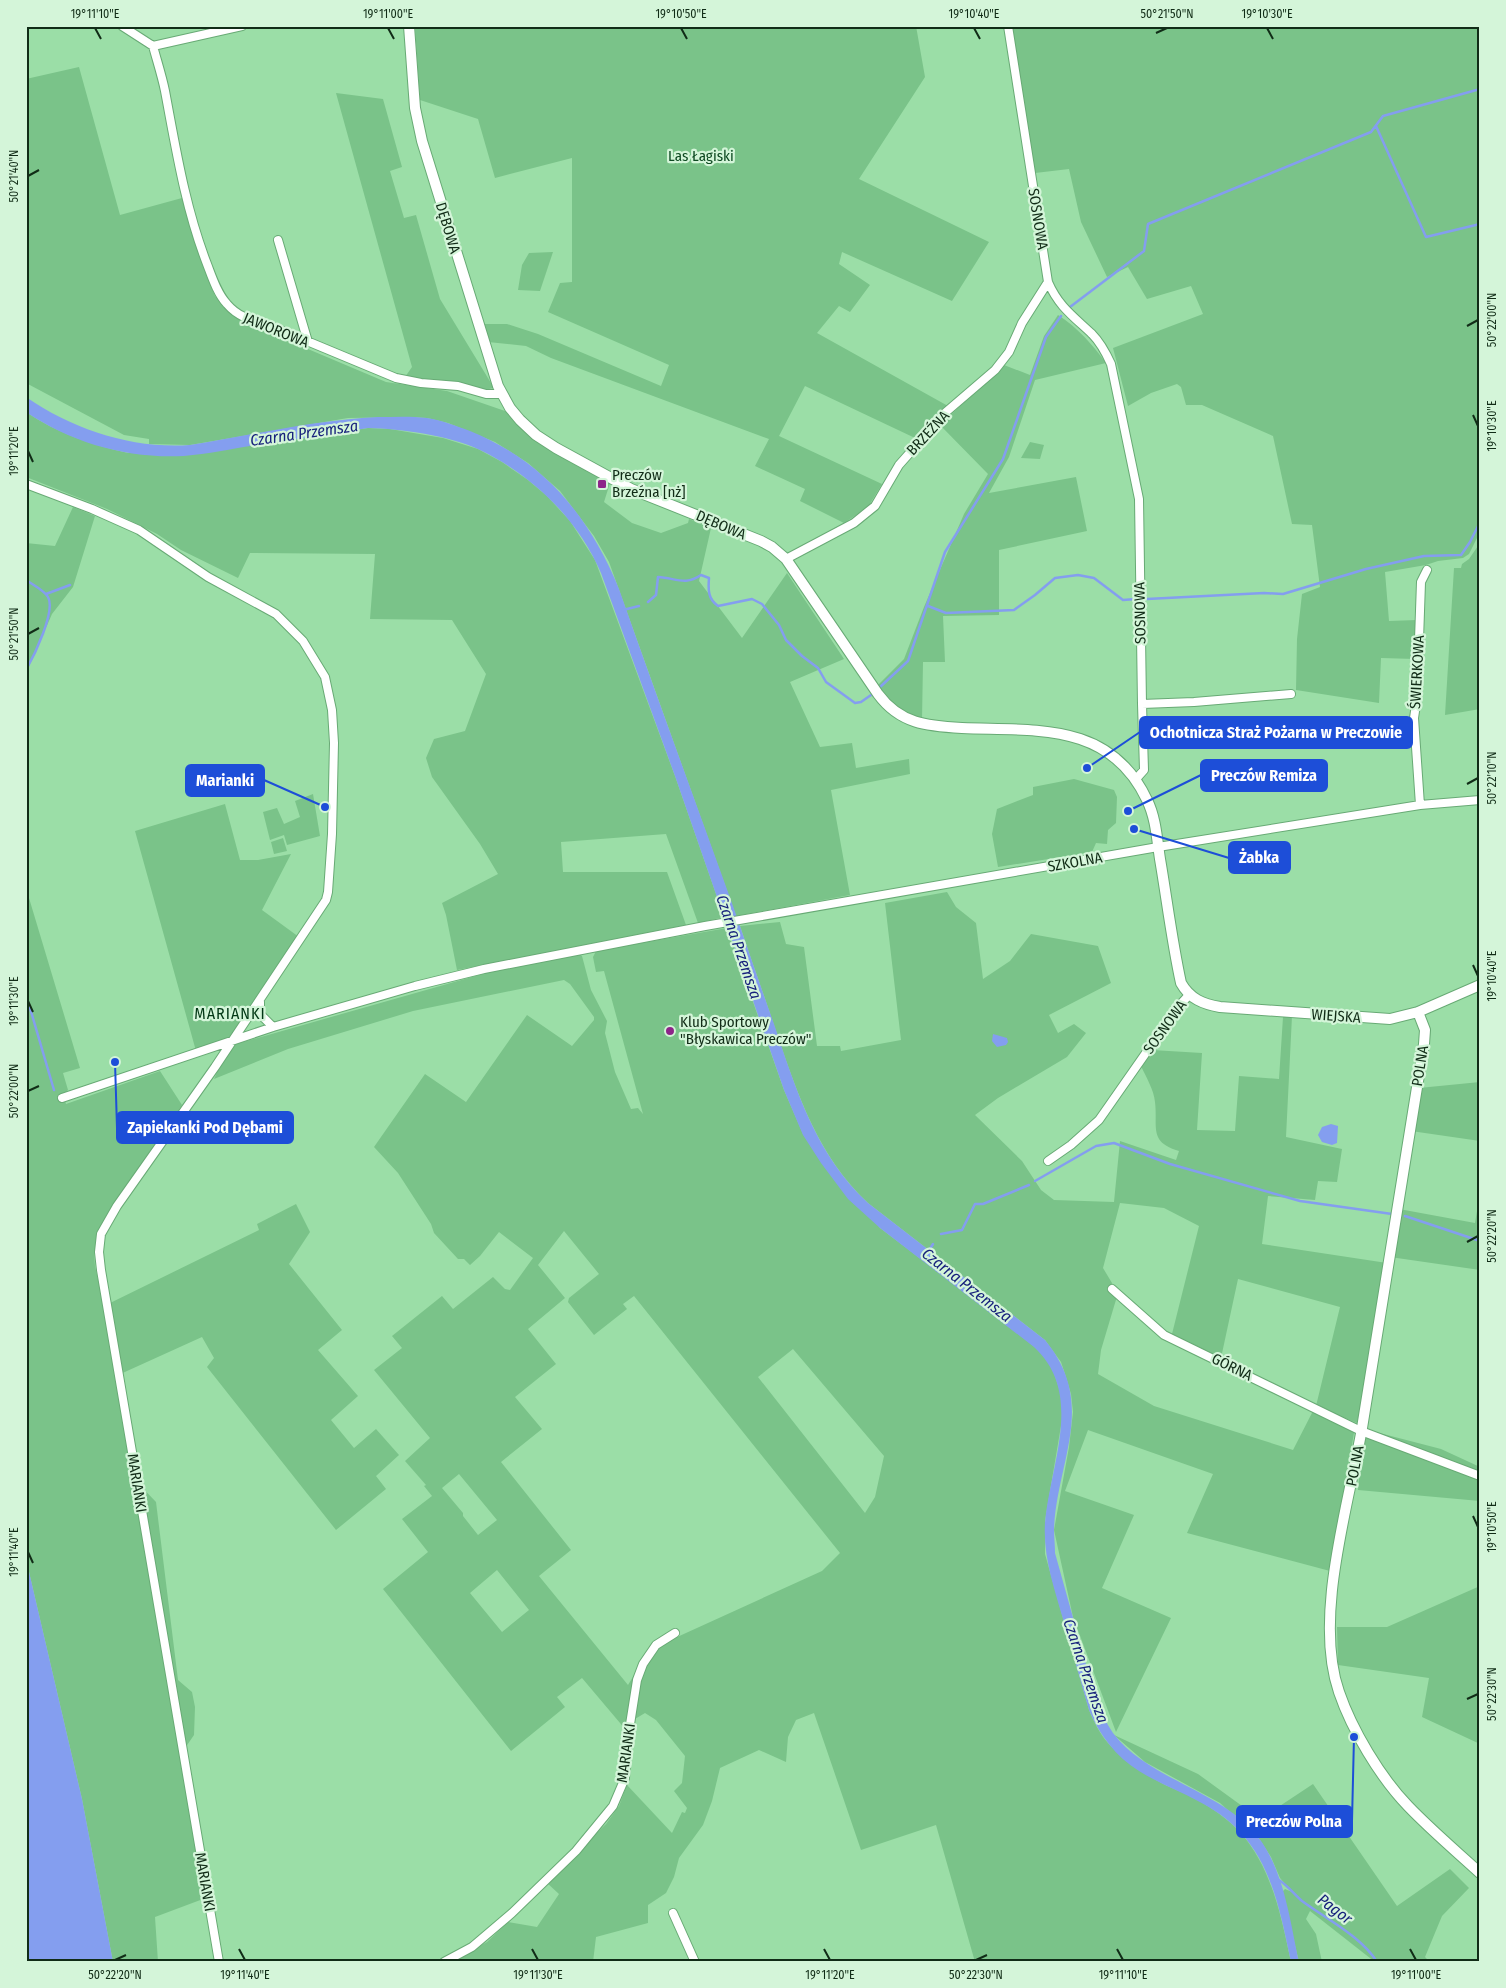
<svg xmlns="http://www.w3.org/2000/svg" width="1506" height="1988" viewBox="0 0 1506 1988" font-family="'Fira Sans Condensed',sans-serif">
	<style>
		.green { fill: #7ac389; fill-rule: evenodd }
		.water { fill: #849eef }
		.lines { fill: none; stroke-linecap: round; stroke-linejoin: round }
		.stream { stroke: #849eef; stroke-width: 2.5 }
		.street-casing { stroke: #68aa75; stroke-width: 10 }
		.secondary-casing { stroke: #68aa75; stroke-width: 12 }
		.street { stroke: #fff; stroke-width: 8 }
		.secondary { stroke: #fff; stroke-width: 10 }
		.ticks { fill: none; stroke: #112c17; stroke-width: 2 }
		.poi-dot { fill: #8d2489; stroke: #d4f5d9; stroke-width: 2 }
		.labels { text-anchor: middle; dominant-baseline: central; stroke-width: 4.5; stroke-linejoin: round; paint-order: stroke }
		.park-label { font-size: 15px; fill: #0d4921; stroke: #d4f5d9 }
		.street-label { font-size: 15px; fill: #112c17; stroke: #d4f5d9 }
		.poi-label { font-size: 15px; fill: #112c17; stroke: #d4f5d9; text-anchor: start }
		.water-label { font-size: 16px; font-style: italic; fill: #17217c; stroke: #d4f5d9 }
		.neighbourhood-label { font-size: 16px; letter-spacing: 1px; fill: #023815; stroke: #d4f5d9 }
		.leader { fill: none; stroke: #1d4ed8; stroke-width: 2 }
		.callout-dot { fill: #1d4ed8; stroke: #d4f5d9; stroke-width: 2 }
		.callout { fill: #1d4ed8; stroke: #1d4ed8; stroke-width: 2 }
		.callout-label { font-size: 16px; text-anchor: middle; font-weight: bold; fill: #fff }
		.neatline { fill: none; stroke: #112c17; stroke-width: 2 }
		.ticks-label { font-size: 12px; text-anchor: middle; fill: #112c17 }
	</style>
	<rect width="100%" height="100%" fill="#9bdea7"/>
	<path class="green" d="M415 26H916L925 77 859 179 989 242 952 301 842 252 839 264 870 285 850 312 839 306 817 333 948 406 915 438 805 386 779 436 882 484 868 507 844 523 800 501 805 489 755 466 769 439 551 358 526 346 488 342 482 324H507L538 334 661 386 669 365 548 312 560 283 572 282V158L495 178 478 119 420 100Z
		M1012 26H1480V532L1469 554 1463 558 1438 561 1426 565 1385 572 1389 621 1417 620 1415 659 1381 658 1379 703 1296 690 1297 639 1302 594 1320 587 1312 525 1292 524 1273 436 1202 405H1186L1181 387 1177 384 1151 393 1128 406 1113 348 1203 314 1191 286 1147 299 1128 267 1107 277 1081 222 1069 169 1035 173Z
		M79 67 120 215 182 198 198 251 215 296 244 322 386 382 447 391 505 411 540 444 610 483 604 502 632 523 661 533 688 523 689 519 711 528 699 581 742 638 787 573 844 659 790 682 820 747 852 743 856 768 909 759 910 774 831 790 850 895 736 916 609 562 594 536 560 491 528 463 495 442 448 423 427 418 410 417 348 418 190 445 149 444V439L124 435 26 383V79Z
		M336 93 383 99 402 167 390 171 404 218 416 215 440 299 494 388 484 390 405 377 412 367Z
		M553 252 540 291 518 290 522 265 529 253Z
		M1058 315C1078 328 1092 344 1106 363L1035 380 1009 457 989 493 1076 477 1087 531 999 550V615L943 616 945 662H923L922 720C901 711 891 705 877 686L904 659 924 607 964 514 988 474 940 425 1004 365 1030 375 1044 336Z
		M26 412C57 433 92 445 128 453L262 444 368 428 390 429 443 438 478 449 502 462 528 480 547 496 570 521 595 560 675 776 724 917 698 923 666 834 561 842 563 872H667L686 925 457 970 446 915 442 903 498 874 480 844 432 777 426 758 434 739 465 731 486 674 452 620 370 619 375 554 250 553 238 578 181 550 157 534 107 509 26 477Z
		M1030 442 1044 445 1040 459 1021 458Z
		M73 507 95 516 73 587 52 614 26 673V543L55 546Z
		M1480 543V709L1445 715 1454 568H1461L1462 564 1469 559Z
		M1074 779 1114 790 1117 797 1116 823 1108 830 1107 844 1096 843 1092 852 998 867 992 834 997 809 1033 795V787Z
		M313 794 320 836 287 845 284 835 270 840 263 812 277 808 284 824 300 817 295 801Z
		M225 804 240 860H258L291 854 262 910 299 937 231 1036 196 1051 135 831Z
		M283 838 287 851 274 854 271 842Z
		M26 888 80 1068 63 1073 68 1090 63 1095 66 1104 160 1071 182 1105 128 1185 98 1243 94 1254 95 1266 104 1306 259 1230 257 1224 296 1204 310 1232 289 1264 342 1330 318 1350 358 1396 331 1420 354 1448 376 1429 399 1455 376 1476 386 1489 336 1530 207 1367 214 1358 202 1337 116 1376 134 1479 156 1502 178 1680 192 1692 195 1707 194 1735 181 1754 211 1896 155 1917 158 1962H113L82 1799 26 1559Z
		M947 892 956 907 976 923 983 979 1010 961 1031 934 1098 946 1111 983 1049 1015 1058 1033 1074 1024 1086 1033 1067 1057 998 1098 975 1115 1022 1161 1041 1190 1054 1200 1114 1202 1120 1141 1176 1160 1179 1151C1148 1142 1158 1127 1155 1102 1154 1090 1146 1077 1141 1066L1152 1050 1202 1053 1197 1130 1235 1131 1239 1076 1279 1079 1283 1017 1292 1016 1286 1137 1342 1149 1337 1182 1318 1181 1315 1200 1268 1196 1262 1244 1387 1263 1357 1423 1316 1406 1340 1307 1238 1279 1221 1358 1172 1334 1199 1226 1164 1208 1120 1203 1103 1268 1118 1293 1101 1350 1098 1374 1154 1406 1293 1450 1314 1409 1354 1433 1330 1571 1187 1533 1213 1474 1088 1430 1065 1491 1134 1515 1102 1588 1171 1618 1116 1732 1073 1617 1054 1530 1069 1447 1073 1412 1071 1394 1065 1374 1061 1362 1045 1340 868 1203C819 1157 798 1096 777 1034 765 998 752 962 740 926L780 922 786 944 804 947 817 1046H840L841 1051 901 1040 885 903Z
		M727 928 784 1090 803 1134 880 1228 1008 1325 1042 1353 1053 1370 1062 1397V1420L1045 1521V1554L1089 1710C1094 1722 1100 1734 1108 1743 1117 1753 1145 1773 1156 1780 1169 1788 1185 1792 1198 1800 1212 1808 1229 1820 1240 1832 1272 1868 1281 1916 1291 1962H975L936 1825 861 1850 814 1713 796 1720 788 1737 786 1762 759 1750 720 1768 712 1801 703 1825 679 1858 674 1877 666 1893 648 1905V1923L596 1937 593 1962H452L487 1942 508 1922 537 1927 559 1894 546 1882 606 1824 619 1806 627 1785 672 1833 682 1812 685 1813 687 1808 674 1791 682 1783 685 1756 656 1720 645 1713 635 1719 631 1736 582 1678 557 1697 565 1707 511 1751 383 1589 428 1552 402 1519 432 1496 424 1486 426 1485 405 1461 430 1438 374 1370 402 1348 392 1336 442 1296 453 1309 493 1277 505 1289 510 1290 533 1258 499 1232 480 1256 470 1265 464 1259H458L434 1233 431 1224 398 1173 374 1147 425 1074 466 1102 527 1015 572 1046 594 1020V1017L570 984 564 980 413 1011 288 1049 214 1079 222 1062 236 1044 500 969 578 953 582 956 591 990 607 1021 605 1033 615 1072 631 1109 638 1108 643 1114 604 971 596 972 593 957 596 951ZM564 1231 599 1274 569 1298 568 1302 594 1335 627 1309 623 1304 634 1296 840 1553 822 1571 664 1643 645 1657 628 1685 539 1576 571 1550 501 1462 542 1429 515 1397 556 1364 528 1329 565 1298 538 1265ZM793 1349 884 1456 875 1497 865 1513 758 1377ZM459 1474 497 1520 478 1535 463 1516V1513L442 1488ZM497 1570 529 1610 502 1632 470 1593Z
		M1480 1082V1141L1411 1131 1419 1088Z
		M1480 1193V1270L1390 1257 1399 1209 1475 1223Z
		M1364 1429 1441 1449 1480 1467V1501L1358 1490Z
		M1480 1586V1744L1422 1717 1429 1678 1338 1665 1337 1627H1387Z
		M1114 1735 1198 1774 1260 1819 1313 1784 1397 1906 1450 1869 1469 1888 1442 1916 1425 1957 1430 1962H1375L1310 1911 1306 1919 1316 1934 1322 1962H1299L1282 1892 1285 1889 1292 1892 1280 1878 1271 1857 1258 1837 1220 1803 1145 1762Z"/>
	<path class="water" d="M26 397C74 430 132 449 190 445 253 435 314 420 378 417 394 417 411 416 427 418 442 420 456 426 470 431 544 461 590 517 619 589 656 695 695 800 733 906 747 946 760 985 774 1024 796 1090 816 1155 868 1203L1045 1340C1098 1404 1057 1460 1054 1529 1054 1537 1055 1545 1055 1553L1096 1700C1101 1712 1106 1723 1113 1733 1148 1780 1220 1789 1258 1837 1284 1870 1290 1921 1299 1962H1291C1281 1916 1273 1867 1240 1832 1212 1801 1173 1792 1139 1771 1116 1757 1099 1734 1089 1710 1080 1680 1072 1649 1063 1619 1054 1587 1043 1557 1045 1523 1050 1464 1085 1394 1034 1347L880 1228 848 1199 821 1163 803 1135 784 1090 675 776 601 573C578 519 532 475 480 450 449 435 401 429 368 428 333 434 298 439 263 444 236 448 210 454 184 456 128 459 72 443 26 412Z
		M993 1034 1007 1038 1008 1042 1006 1045 997 1047 992 1041Z
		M1331 1124 1338 1126 1337 1143 1332 1145 1322 1142 1318 1135 1322 1127Z
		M26 1559 82 1799 113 1962H26Z"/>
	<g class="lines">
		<path class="stream" d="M1376 126 1426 237 1480 224
			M1070 307 1144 251 1148 224 1371 132 1383 116 1480 89
			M26 580C33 585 44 590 48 597 56 611 34 656 26 670
			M46 594 70 585
			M1147 599 1264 593 1283 594 1366 569 1424 556 1461 555 1470 542 1480 522
			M648 602 656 595 658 577C676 578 685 586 701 575L709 578C708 590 708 599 718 606L752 599 762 604 779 625 786 640 802 656 818 668 826 682 855 703 861 702 871 695
			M928 606 946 613 1014 610 1035 595 1055 578 1078 575 1094 578 1123 600 1136 599
			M623 610 639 606
			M879 688 908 661 945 552 1003 459 1046 337 1061 316
			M26 1007 30 1008 54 1090
			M1035 1181 1096 1146 1114 1143 1170 1164 1300 1201 1392 1214
			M1405 1216 1480 1241
			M941 1234 962 1230 975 1204H983L1029 1185
			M927 1254 933 1244
			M1279 1880C1288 1886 1294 1894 1302 1901 1325 1918 1362 1937 1377 1962"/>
		<g class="street-casing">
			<path id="street" d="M122 26 153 46 242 26
				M1008 26 1048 282C1059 307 1073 316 1092 334 1100 342 1106 353 1111 364L1139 499 1142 704 1144 770 1136 779
				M153 46C157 61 162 76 165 91 176 149 185 207 207 264 212 277 217 293 227 304 238 317 251 320 266 324L396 378 421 383 458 386 486 394H501
				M278 240 308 342
				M26 484 92 509 139 530 208 577 276 614 303 641 325 677 332 710 334 743 332 834 328 892 326 900 215 1067 117 1206 101 1234 99 1252 101 1270 219 1962
				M786 559 854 523 875 506 899 465 946 412 995 370 1009 352 1022 323 1048 282
				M1142 704 1194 702 1291 694
				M1420 805 1414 718 1417 698 1421 582 1427 570
				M260 1002V1014L273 1027
				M62 1098 273 1027 415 986 484 969 705 926 1158 847 1420 805 1480 800
				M1048 1161 1071 1145 1099 1120 1178 1007 1189 995
				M1112 1289 1164 1335 1361 1431 1480 1476
				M673 1913 695 1962
				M444 1962 472 1947 512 1913 576 1851 613 1806 625 1778 628 1737 637 1680 643 1664 656 1645 675 1633"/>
		</g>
		<g class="secondary-casing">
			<path id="secondary" d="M409 26 415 108 422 141 498 386 510 408 520 420 536 435 556 448 631 489 761 541 772 547 786 559 878 694C900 724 927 726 962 728 1035 731 1110 721 1147 800 1156 818 1157 840 1160 859 1167 900 1172 942 1181 983 1190 999 1203 1004 1220 1007L1390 1019 1418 1012 1480 985
				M1418 1012 1425 1030 1424 1044C1403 1172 1383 1300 1362 1428 1349 1504 1313 1617 1339 1692 1352 1730 1380 1777 1408 1806 1431 1830 1456 1851 1480 1873"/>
		</g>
		<use href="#street" class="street"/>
		<use href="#secondary" class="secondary"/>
	</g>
	<path class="ticks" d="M95 28 101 39M388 28 394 39M681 28 687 39M974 28 980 39M1267 28 1273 39M1156 33 1167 28M28 176 39 170M1467 326 1478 320M1473 415 1478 426M28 451 33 462M28 634 39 628M1467 784 1478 778M1473 965 1478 976M28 1001 33 1012M28 1091 39 1086M1467 1242 1478 1236M1473 1516 1478 1527M28 1552 33 1563M1467 1699 1478 1694M239 1949 245 1960M532 1949 538 1960M824 1949 830 1960M1117 1949 1123 1960M1410 1949 1416 1960M115 1960 126 1955M976 1960 987 1955"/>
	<g class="poi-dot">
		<rect x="597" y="479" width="10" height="10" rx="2.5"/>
		<circle cx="670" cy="1031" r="5"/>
	</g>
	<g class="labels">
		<g class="park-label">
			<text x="701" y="156">Las Łagiski</text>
		</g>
		<g class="street-label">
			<text transform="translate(1038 219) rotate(81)">SOSNOWA</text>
			<text transform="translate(448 228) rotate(73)">DĘBOWA</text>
			<text transform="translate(276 330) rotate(22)">JAWOROWA</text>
			<text transform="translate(928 433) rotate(-47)">BRZEŹNA</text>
			<text transform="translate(721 525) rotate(23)">DĘBOWA</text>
			<text transform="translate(1140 613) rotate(-91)">SOSNOWA</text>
			<text transform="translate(1417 672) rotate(-87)">ŚWIERKOWA</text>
			<text transform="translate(1075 862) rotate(-10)">SZKOLNA</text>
			<text transform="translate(1336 1016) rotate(4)">WIEJSKA</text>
			<text transform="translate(1165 1027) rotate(-54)">SOSNOWA</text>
			<text transform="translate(1420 1066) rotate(-81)">POLNA</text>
			<text transform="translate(1232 1367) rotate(26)">GÓRNA</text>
			<text transform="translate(1355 1466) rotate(-79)">POLNA</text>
			<text transform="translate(137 1483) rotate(81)">MARIANKI</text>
			<text transform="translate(626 1753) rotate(-82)">MARIANKI</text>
			<text transform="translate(205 1882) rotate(80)">MARIANKI</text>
		</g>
		<g class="poi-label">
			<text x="612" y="475">Preczów<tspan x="612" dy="17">Brzeźna [nż]</tspan></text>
			<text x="680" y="1022">Klub Sportowy<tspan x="680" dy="17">"Błyskawica Preczów"</tspan></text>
		</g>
		<g class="water-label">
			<text transform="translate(304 433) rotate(-8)">Czarna Przemsza</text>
			<text transform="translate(739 947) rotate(71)">Czarna Przemsza</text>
			<text transform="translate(967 1285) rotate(38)">Czarna Przemsza</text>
			<text transform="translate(1086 1671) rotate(71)">Czarna Przemsza</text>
			<text transform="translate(1335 1909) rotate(37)">Pagor</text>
		</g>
		<g class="neighbourhood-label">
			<text x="230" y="1013">MARIANKI</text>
		</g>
	</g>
	<path class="leader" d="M1087 768L1140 732M1128 811L1201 775M325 807L264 780M1134 829L1229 858M115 1062L117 1128M1354 1737L1352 1821"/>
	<g class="callout-dot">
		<circle cx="1087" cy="768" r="5"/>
		<circle cx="1128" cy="811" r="5"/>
		<circle cx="325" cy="807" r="5"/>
		<circle cx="1134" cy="829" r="5"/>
		<circle cx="115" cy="1062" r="5"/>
		<circle cx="1354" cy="1737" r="5"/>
	</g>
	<g class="callout">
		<rect x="1140" y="717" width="272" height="31" rx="5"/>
		<rect x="1201" y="760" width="126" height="31" rx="5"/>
		<rect x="186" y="765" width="78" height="31" rx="5"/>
		<rect x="1229" y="842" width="61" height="31" rx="5"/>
		<rect x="117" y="1112" width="176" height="31" rx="5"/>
		<rect x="1237" y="1806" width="115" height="31" rx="5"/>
	</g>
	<g class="callout-label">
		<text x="1276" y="738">Ochotnicza Straż Pożarna w Preczowie</text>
		<text x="1264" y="781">Preczów Remiza</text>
		<text x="225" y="786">Marianki</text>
		<text x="1259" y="863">Żabka</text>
		<text x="205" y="1133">Zapiekanki Pod Dębami</text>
		<text x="1294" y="1827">Preczów Polna</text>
	</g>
	<rect width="1506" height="1988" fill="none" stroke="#d4f5d9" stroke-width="55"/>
	<rect x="28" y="28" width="1450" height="1932" class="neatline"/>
	<g class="ticks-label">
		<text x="95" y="18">19°11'10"E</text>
		<text x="388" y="18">19°11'00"E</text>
		<text x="681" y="18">19°10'50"E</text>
		<text x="974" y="18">19°10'40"E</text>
		<text x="1167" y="18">50°21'50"N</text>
		<text x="1267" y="18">19°10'30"E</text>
		<text transform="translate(14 176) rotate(-90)" y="4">50°21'40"N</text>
		<text transform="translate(1492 320) rotate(-90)" y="4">50°22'00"N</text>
		<text transform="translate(1492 426) rotate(-90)" y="4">19°10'30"E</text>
		<text transform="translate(14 451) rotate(-90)" y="4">19°11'20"E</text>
		<text transform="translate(14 634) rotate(-90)" y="4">50°21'50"N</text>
		<text transform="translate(1492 778) rotate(-90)" y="4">50°22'10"N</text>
		<text transform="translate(1492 976) rotate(-90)" y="4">19°10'40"E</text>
		<text transform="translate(14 1001) rotate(-90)" y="4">19°11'30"E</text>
		<text transform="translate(14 1091) rotate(-90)" y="4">50°22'00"N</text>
		<text transform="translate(1492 1236) rotate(-90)" y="4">50°22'20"N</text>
		<text transform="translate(1492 1527) rotate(-90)" y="4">19°10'50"E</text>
		<text transform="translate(14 1552) rotate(-90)" y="4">19°11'40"E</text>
		<text transform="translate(1492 1694) rotate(-90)" y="4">50°22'30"N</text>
		<text x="115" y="1979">50°22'20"N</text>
		<text x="245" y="1979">19°11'40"E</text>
		<text x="538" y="1979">19°11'30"E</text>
		<text x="830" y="1979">19°11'20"E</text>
		<text x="976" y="1979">50°22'30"N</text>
		<text x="1123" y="1979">19°11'10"E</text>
		<text x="1416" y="1979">19°11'00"E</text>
	</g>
</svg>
